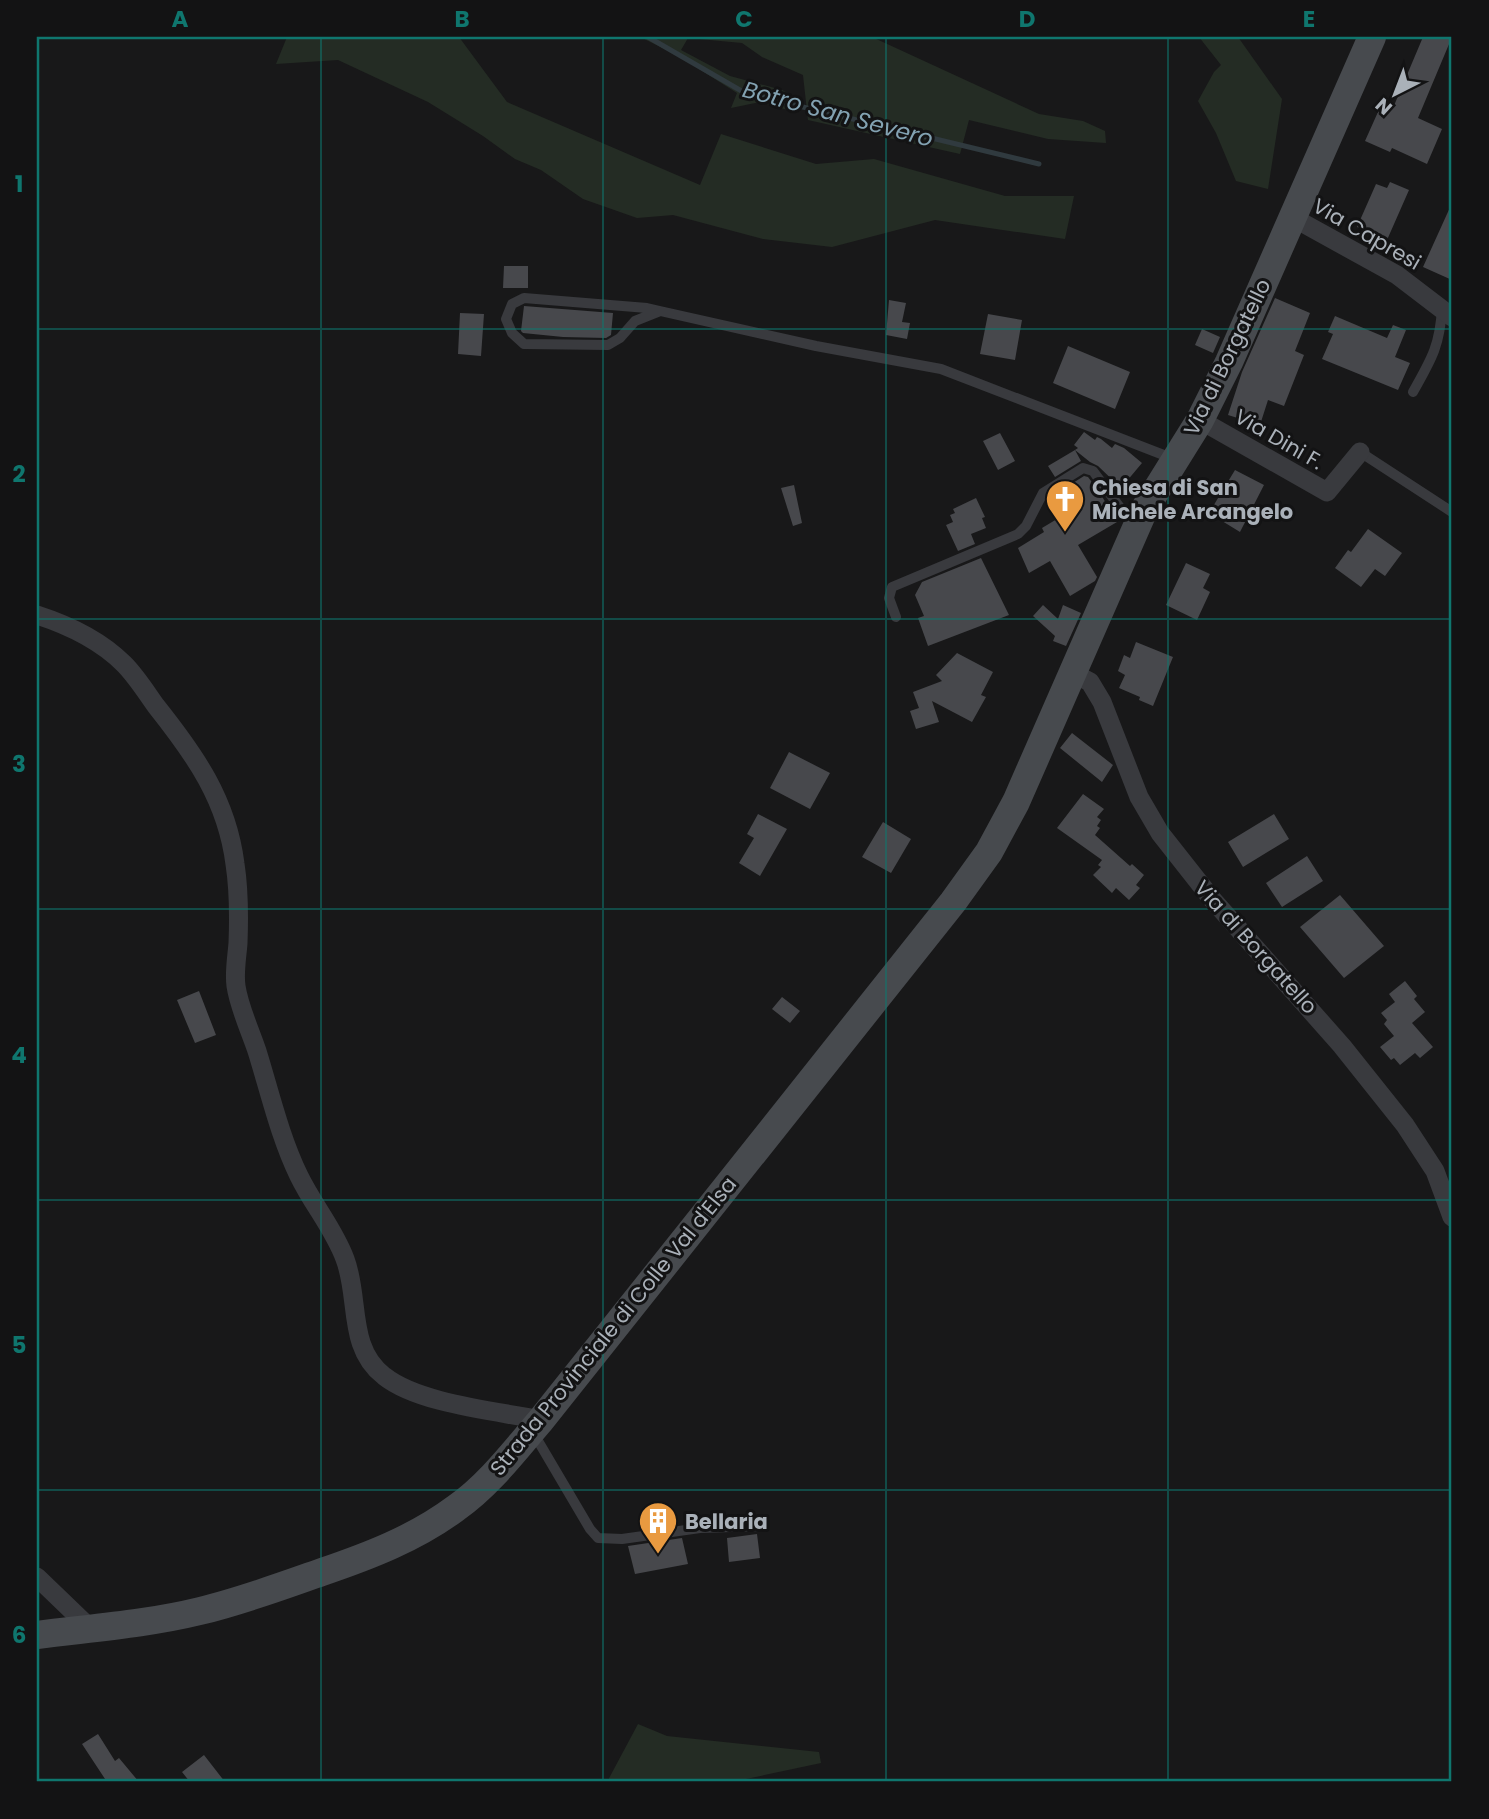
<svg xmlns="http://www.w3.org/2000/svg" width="1489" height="1819" viewBox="0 0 1489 1819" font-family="Poppins,sans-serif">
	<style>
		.green { fill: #242c24 }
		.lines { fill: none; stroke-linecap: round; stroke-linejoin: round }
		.stream { stroke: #303a3f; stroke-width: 5 }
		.building { fill: #47484c }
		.lane { stroke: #393a3e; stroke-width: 10 }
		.street { stroke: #393a3e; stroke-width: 19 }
		.secondary { stroke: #474a4e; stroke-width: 28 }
		.grid { fill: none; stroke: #0f766e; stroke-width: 2; stroke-opacity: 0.55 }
		.labels { text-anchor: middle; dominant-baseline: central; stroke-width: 6; stroke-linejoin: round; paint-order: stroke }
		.street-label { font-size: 21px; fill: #aab1b9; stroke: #131314 }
		.poi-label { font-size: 21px; font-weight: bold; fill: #aab1b9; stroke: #131314; text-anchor: start }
		.water-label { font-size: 23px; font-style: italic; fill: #83a2b2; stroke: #131314 }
		.neatline { fill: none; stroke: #0f766e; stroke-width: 2.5 }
		.grid-label { font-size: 23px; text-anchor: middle; font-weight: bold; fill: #0f766e }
	</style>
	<rect width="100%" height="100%" fill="#181819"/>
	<path class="green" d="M287 37H459L507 102 700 185 721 134 816 164 874 159 1005 196H1074L1065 239 935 220 832 247 763 239 673 215 637 218 583 199 541 170 515 159 483 136 428 102 338 60 276 64Z
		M640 37H872L1039 114 1083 121 1105 131 1106 143 1048 139 969 120 960 154 808 120 803 75 762 57 742 43 688 38 681 50 730 76 782 90 801 100 798 108 791 111 760 102 731 108 737 93 677 55Z
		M1199 37H1238L1282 99 1268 189 1236 181 1216 133 1198 101 1214 72 1221 65Z
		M638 1724 667 1736 819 1752 821 1763 732 1782H607Z"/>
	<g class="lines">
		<path class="stream" d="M648 37 745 93 1039 164"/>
	</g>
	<path class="building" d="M1423 37H1452L1418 118 1442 129 1427 164 1392 148 1390 152 1365 141 1382 103 1393 108Z
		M1390 182 1409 190 1387 240 1357 227 1376 184 1387 188Z
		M1452 203V280L1423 267Z
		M504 266H528V288H503Z
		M1275 298 1310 313 1295 351 1304 355 1284 406 1268 400 1260 425 1228 415 1242 372Z
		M889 300 906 303 902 322 910 323 907 339 886 335Z
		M524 306 613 313 611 335 606 338 563 337 523 333 521 331Z
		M460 313 484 314 481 356 458 354Z
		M988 314 1022 320 1015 360 980 354Z
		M1335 316 1387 338 1393 325 1406 330 1395 357 1410 363 1398 390 1322 359 1333 334 1328 332Z
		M1202 329 1220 337 1213 353 1195 345Z
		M1068 346 1130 372 1115 409 1053 383Z
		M1084 432 1095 440 1097 437 1101 439 1112 448 1115 444 1124 448 1142 463 1121 488 1098 466 1090 462 1075 450 1078 448 1074 445Z
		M1000 433 1015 461 998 470 983 441Z
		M1075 450 1081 461 1055 477 1048 466Z
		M1235 470 1264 485 1240 532 1209 513Z
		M1084 476 1088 477 1100 493 1117 522 1078 545 1097 577 1095 581 1070 596 1050 561 1029 573 1018 548 1044 532 1042 528 1057 519 1047 501 1049 498Z
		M794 485 802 523 793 526 781 488Z
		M976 498 985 517 982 518 986 528 971 534 975 544 958 551 946 525 953 522 950 515 955 513 953 509Z
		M1368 529 1402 553 1385 576 1375 569 1361 587 1335 568 1348 550 1351 552Z
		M981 558 1009 615 928 646 918 618 924 616 915 595 922 582Z
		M1186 563 1210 574 1203 588 1210 592 1197 620 1166 605Z
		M1043 605 1058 619 1063 605 1081 613 1066 646 1053 641 1055 636 1033 616Z
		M1136 642 1173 657 1153 706 1139 700 1140 697 1119 688 1125 675 1118 671 1124 655 1130 658Z
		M957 653 993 672 981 695 986 697 972 722 932 701 939 722 916 729 910 711 919 708 913 692 942 681 936 675Z
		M1072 733 1113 765 1102 782 1060 748Z
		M789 752 830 773 810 809 770 788Z
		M1083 794 1104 809 1097 817 1101 820 1097 826 1100 828 1095 835 1130 866 1132 864 1144 875 1136 885 1140 888 1129 900 1116 888 1112 893 1093 875 1101 867 1098 865 1102 860 1057 828Z
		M758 814 787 829 760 876 739 863 754 838 747 834Z
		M1274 814 1289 839 1243 867 1228 842Z
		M883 822 911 839 891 873 862 857Z
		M1307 856 1323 881 1282 907 1266 883Z
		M1340 895 1384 946 1344 978 1300 927Z
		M1405 981 1417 996 1414 999 1425 1012 1412 1023 1433 1047 1420 1058 1415 1053 1400 1065 1394 1058 1391 1060 1380 1047 1394 1036 1384 1024 1387 1020 1381 1013 1395 1002 1389 994Z
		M199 991 216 1035 195 1043 177 1000Z
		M782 997 800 1011 790 1023 772 1009Z
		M757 1534 760 1558 729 1562 727 1538Z
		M682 1538 688 1564 635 1574 628 1546Z
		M98 1734 115 1761 119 1758 139 1782H107L82 1744Z
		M204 1755 225 1782H190L182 1772Z"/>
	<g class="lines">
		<path class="lane" d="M660 311 635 321 620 338 608 345 524 344 512 333 506 319 512 304 524 298 647 308 660 311 816 346 941 369 1174 459
			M1413 392C1431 360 1440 346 1442 308
			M1360 452 1452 512
			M896 617 889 598 892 587 1018 534 1026 526 1043 493 1083 468 1093 471 1133 525
			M534 1434 590 1529 598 1538 622 1539 700 1528 764 1526"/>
		<path class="street" d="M1292 217 1397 275 1452 317
			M1200 420 1327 492 1360 452
			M37 615C68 625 100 640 124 664 136 676 146 692 156 706 195 755 227 800 235 864 239 890 239 917 238 943 237 957 234 972 236 986 239 1007 250 1030 257 1051 270 1093 280 1137 299 1176 313 1205 334 1229 345 1259 360 1298 347 1348 384 1376 419 1404 497 1411 541 1420
			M1073 673 1090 682 1102 702 1139 797 1160 833 1212 899 1342 1046 1405 1125 1435 1171 1452 1217
			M37 1577 90 1628"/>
		<path class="secondary" d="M37 1635C91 1628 147 1624 200 1611 242 1601 282 1586 322 1572 369 1556 416 1538 456 1508 489 1485 515 1450 541 1420L953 902 989 852 1016 802 1144 510 1200 420 1229 362 1372 37"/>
	</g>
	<path class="grid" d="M321 37V1782M603 37V1782M886 37V1782M1168 37V1782M37 329H1452M37 619H1452M37 909H1452M37 1200H1452M37 1490H1452"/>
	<defs>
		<g id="church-pin" transform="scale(2.0125)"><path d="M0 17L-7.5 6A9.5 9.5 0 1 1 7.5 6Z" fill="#e99a40" stroke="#131314"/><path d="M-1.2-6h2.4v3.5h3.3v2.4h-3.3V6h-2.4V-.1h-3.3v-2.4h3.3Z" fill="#fff"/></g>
		<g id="building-pin" transform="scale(2.0125)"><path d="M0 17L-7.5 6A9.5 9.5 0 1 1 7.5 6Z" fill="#e99a40" stroke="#131314"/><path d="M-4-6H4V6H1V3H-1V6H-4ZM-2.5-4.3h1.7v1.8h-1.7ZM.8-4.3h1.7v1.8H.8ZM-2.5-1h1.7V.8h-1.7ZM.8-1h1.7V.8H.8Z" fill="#fff"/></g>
	</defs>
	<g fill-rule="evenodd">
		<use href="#church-pin" x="1065" y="499"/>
		<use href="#building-pin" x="658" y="1521"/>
	</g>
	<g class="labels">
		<g class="street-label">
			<text transform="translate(1367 234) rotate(30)">Via Capresi</text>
			<text transform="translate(1227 357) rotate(-64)">Via di Borgatello</text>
			<text transform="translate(1279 439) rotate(30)">Via Dini F.</text>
			<text transform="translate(1256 947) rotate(48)">Via di Borgatello</text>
			<text transform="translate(613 1326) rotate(-51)">Strada Provinciale di Colle Val d'Elsa</text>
		</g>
		<g class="poi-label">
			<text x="1092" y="487">Chiesa di San<tspan x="1092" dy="24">Michele Arcangelo</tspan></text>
			<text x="685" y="1521">Bellaria</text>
		</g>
		<g class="water-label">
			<text transform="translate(838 114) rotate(15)">Botro San Severo</text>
		</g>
	</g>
	<rect width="1489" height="1819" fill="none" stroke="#131314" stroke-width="77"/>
	<g transform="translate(1395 94) rotate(222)" stroke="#131314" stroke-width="5" paint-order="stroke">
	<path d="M0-5L12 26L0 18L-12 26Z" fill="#aab1b9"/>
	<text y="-10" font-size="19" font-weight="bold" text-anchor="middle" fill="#aab1b9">N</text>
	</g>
	<rect x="38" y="38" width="1412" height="1742" class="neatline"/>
	<g class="grid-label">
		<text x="180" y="27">A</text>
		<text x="462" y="27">B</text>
		<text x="744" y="27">C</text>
		<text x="1027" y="27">D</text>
		<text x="1309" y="27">E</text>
		<text x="19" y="192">1</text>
		<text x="19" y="482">2</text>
		<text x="19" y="772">3</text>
		<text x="19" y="1063">4</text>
		<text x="19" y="1353">5</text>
		<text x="19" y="1643">6</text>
	</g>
</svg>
